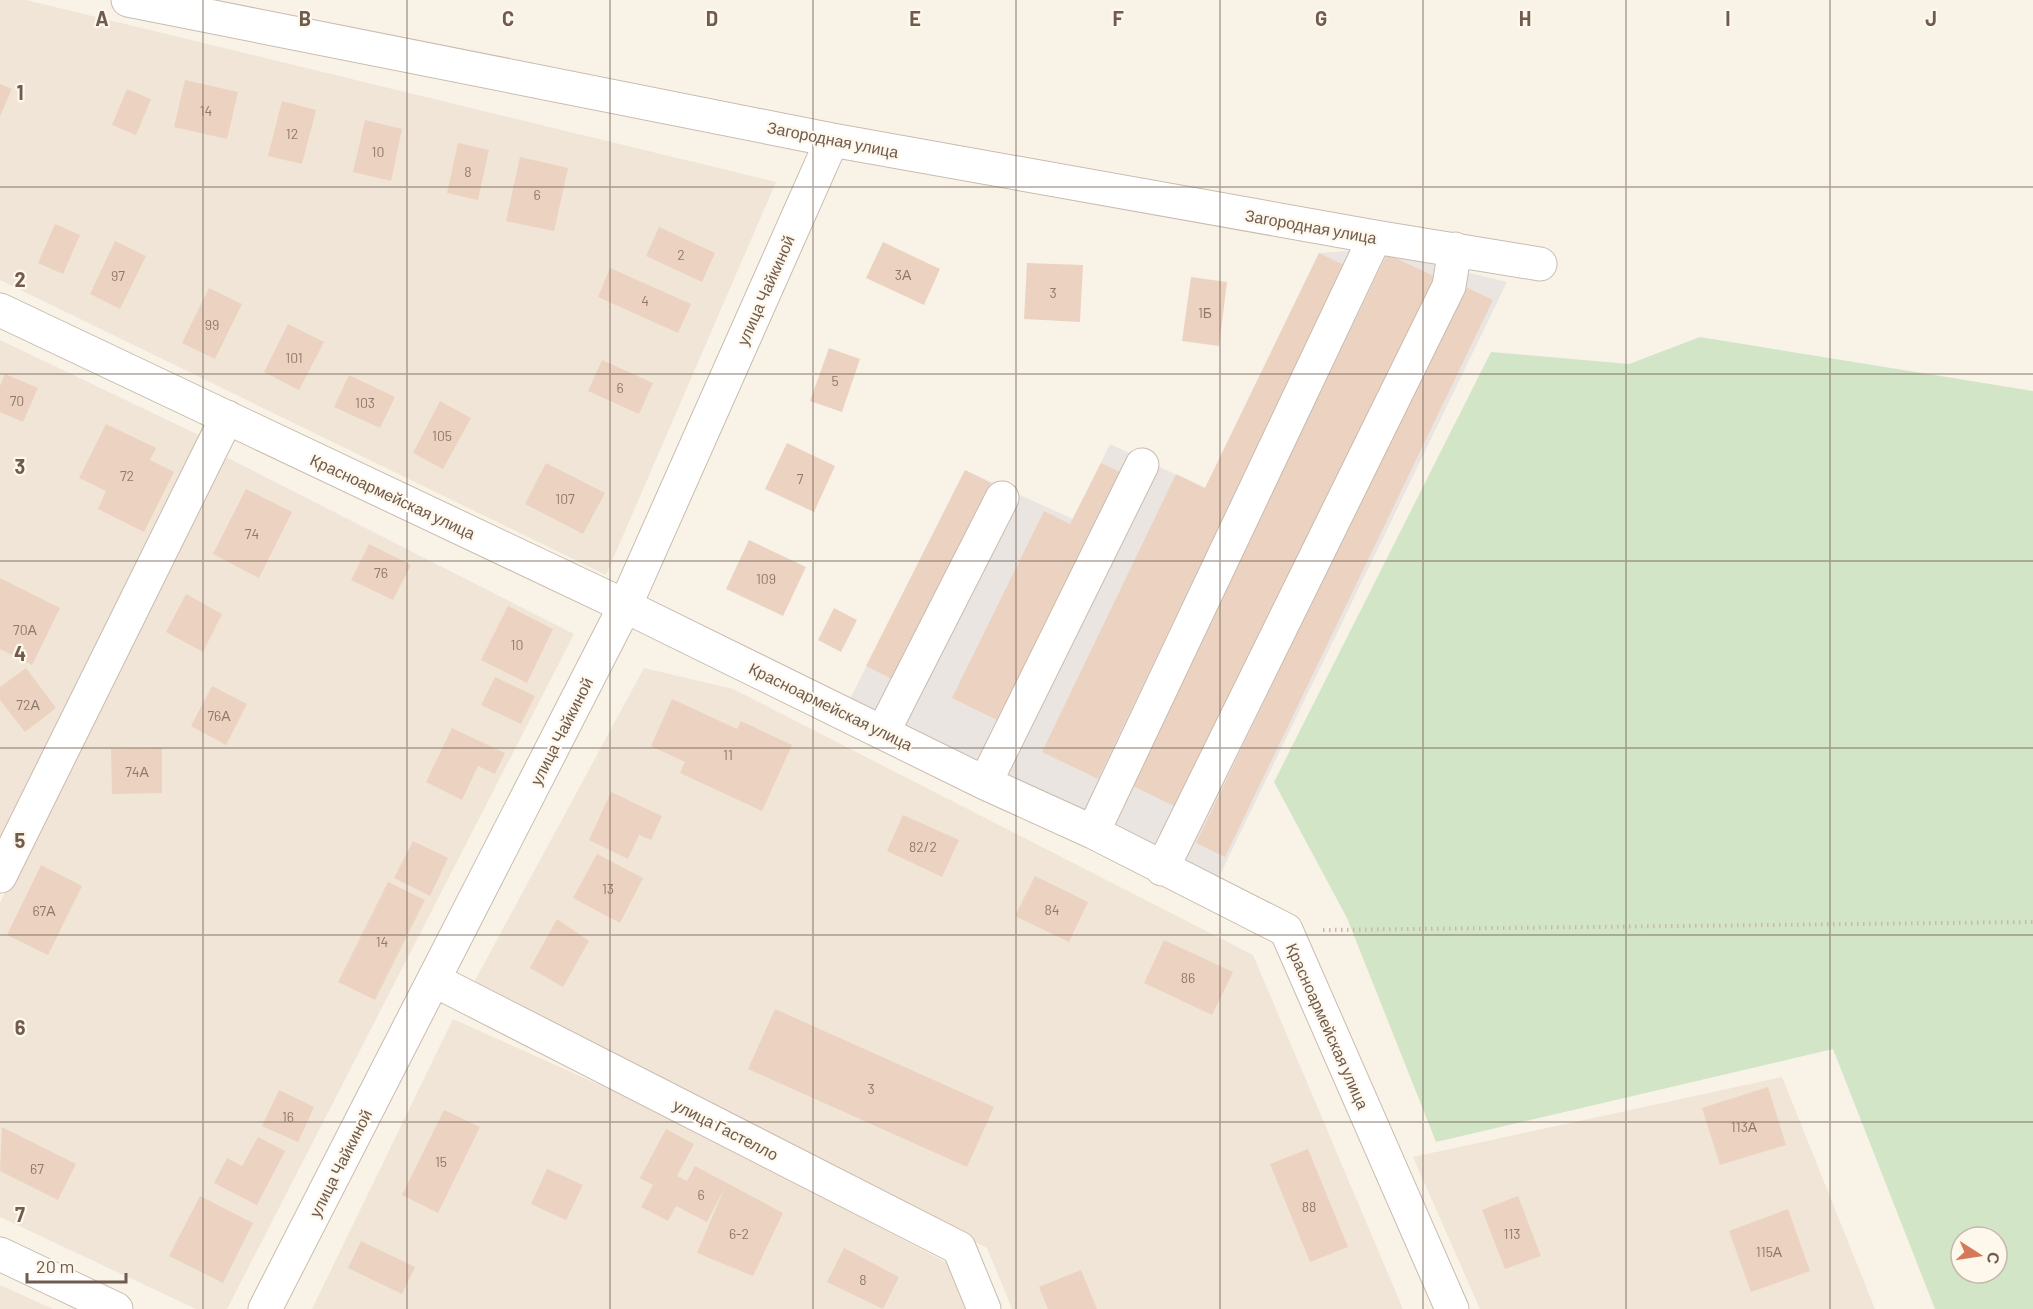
<svg xmlns="http://www.w3.org/2000/svg" width="2033" height="1309" viewBox="0 0 2033 1309" font-family="Barlow,sans-serif">
	<style>
		.residential { fill: #f0e5d6 }
		.industrial { fill: #eae5e0 }
		.green { fill: #d2e5c7; fill-rule: evenodd }
		.building { fill: #ecd3c1 }
		.lines { fill: none; stroke-linecap: round; stroke-linejoin: round }
		.minor-casing { stroke: #cabbae; stroke-width: 35 }
		.path { stroke: #d0b7a5; stroke-width: 4; stroke-dasharray: 1.5 4.5; stroke-linecap: butt }
		.minor { stroke: #fff; stroke-width: 33 }
		.grid { fill: none; stroke: #705b4e; stroke-width: 1.5; stroke-opacity: 0.55 }
		.labels { text-anchor: middle; dominant-baseline: central; stroke-width: 4.5; stroke-linejoin: round; paint-order: stroke }
		.number-label { font-size: 14px; fill: #8f796b }
		.street-label { font-size: 16px; fill: #705b4e; stroke: #fdf7ec }
		.grid-label { font-size: 20px; text-anchor: middle; font-weight: bold; fill: #705b4e; stroke: #fdf7ec; stroke-width: 4.5; stroke-linejoin: round; paint-order: stroke }
	</style>
	<rect width="100%" height="100%" fill="#f9f3e7"/>
	<path class="residential" d="M0 0H26L776 182 606 575 0 280Z
		M0 340 201 436 0 842Z
		M218 453 574 634 227 1309H196L0 1217V903Z
		M644 668 733 689 1253 955 1403 1309H1012L987 1248 473 984Z
		M453 1019 676 1119 947 1263 966 1309H312Z
		M1782 1077 1875 1309H1480L1413 1157Z
		M0 1285 53 1309H0Z"/>
	<path class="industrial" d="M1372 249 1507 282 1217 881 849 701 965 470 1073 519 1110 444 1205 488 1319 253Z"/>
	<path class="green" d="M1700 337 2033 391V1309H1935L1833 1049 1436 1142 1347 918 1274 782 1491 352 1629 364ZM1961 1237H1997V1273H1961Z"/>
	<path class="building" d="M185 80 238 92 227 139 174 127Z
		M0 84 12 89 0 116Z
		M127 89 151 99 136 135 112 125Z
		M282 101 316 110 302 164 268 156Z
		M365 120 402 129 391 181 353 172Z
		M458 143 489 150 478 200 447 193Z
		M520 157 568 168 554 231 506 221Z
		M55 224 80 235 63 274 38 263Z
		M659 227 715 253 702 282 646 256Z
		M115 241 146 256 120 309 90 294Z
		M883 242 940 269 924 305 866 278Z
		M1319 253 1344 265 1098 779 1042 752 1176 474 1205 488Z
		M1387 254 1440 279 1184 811 1131 785Z
		M1027 263 1083 265 1080 322 1024 319Z
		M610 268 691 304 678 333 598 297Z
		M1191 277 1227 282 1219 346 1182 341Z
		M1464 286 1493 300 1225 857 1196 843Z
		M209 288 242 304 215 359 182 343Z
		M288 324 324 342 299 390 264 372Z
		M829 348 860 359 842 412 810 401Z
		M602 360 653 383 639 414 588 391Z
		M5 374 38 388 23 422 0 412V386Z
		M349 375 395 397 380 428 334 407Z
		M440 401 471 418 443 469 413 453Z
		M106 424 156 448 150 460 174 472 144 532 98 509 106 491 79 478Z
		M787 443 835 466 814 512 765 489Z
		M546 463 605 493 583 534 525 504Z
		M1101 463 1132 478 1009 726 952 698 1044 511 1070 524Z
		M965 470 991 483 892 679 866 666Z
		M246 489 292 512 259 578 213 554Z
		M749 540 806 567 783 616 726 589Z
		M369 544 411 565 393 600 351 580Z
		M0 578 60 608 32 665 0 649Z
		M186 594 222 614 203 652 166 632Z
		M508 606 553 629 527 683 481 660Z
		M834 608 857 620 841 652 818 640Z
		M26 668 56 708 25 732 0 700V687Z
		M495 677 535 696 521 724 481 705Z
		M212 686 247 704 226 745 191 726Z
		M672 699 737 729 741 721 792 745 762 811 680 773 685 762 651 746Z
		M452 728 505 753 495 774 478 766 462 800 426 782Z
		M162 748V793L112 794 111 749Z
		M611 792 662 816 651 840 639 835 628 859 589 840Z
		M903 815 959 840 942 877 887 851Z
		M413 841 448 858 430 896 394 878Z
		M597 854 643 878 620 923 573 898Z
		M41 865 82 886 48 955 7 935Z
		M1035 876 1088 902 1069 942 1015 916Z
		M388 882 425 900 375 1000 338 982Z
		M557 919 589 941 563 987 530 968Z
		M1164 940 1233 972 1212 1015 1144 983Z
		M775 1009 994 1107 967 1167 748 1069Z
		M1768 1087 1786 1145 1720 1165 1702 1108Z
		M279 1090 314 1107 298 1142 262 1126Z
		M444 1110 480 1127 438 1213 402 1195Z
		M2 1127 76 1164 58 1200 0 1171Z
		M666 1129 694 1144 677 1176 687 1181 695 1166 783 1213 753 1276 697 1253 725 1187 707 1222 676 1206 668 1221 641 1207 653 1185 640 1178Z
		M258 1137 285 1151 257 1205 214 1183 227 1158 242 1166Z
		M1308 1149 1348 1247 1310 1262 1270 1164Z
		M547 1169 583 1185 566 1220 531 1204Z
		M200 1196 253 1223 223 1283 169 1256Z
		M1518 1196 1541 1256 1505 1269 1482 1210Z
		M1788 1209 1810 1271 1751 1292 1729 1231Z
		M361 1241 415 1267 402 1294 348 1268Z
		M844 1248 899 1277 883 1309 827 1282Z
		M1081 1270 1097 1309H1048L1039 1287Z"/>
	<g class="lines">
		<g class="minor-casing">
			<path id="minor" d="M128 0 832 140 1375 237 1540 264
				M0 310 625 606 985 783 1093 832 1286 930 1452 1309
				M883 732 1002 498
				M985 783 1142 465
				M1093 832 1375 237
				M1162 869 1449 286 1455 249
				M0 876 227 417
				M434 980 959 1248 984 1309
				M0 1254 116 1309
				M265 1309 625 606 832 140"/>
		</g>
		<path class="path" d="M1323 930 2033 922"/>
		<use href="#minor" class="minor"/>
	</g>
	<path class="grid" d="M203 0V1309M407 0V1309M610 0V1309M813 0V1309M1016 0V1309M1220 0V1309M1423 0V1309M1626 0V1309M1830 0V1309M0 187H2033M0 374H2033M0 561H2033M0 748H2033M0 935H2033M0 1122H2033"/>
	<g class="labels">
		<g class="number-label">
			<text x="206" y="110">14</text>
			<text x="292" y="133">12</text>
			<text x="378" y="151">10</text>
			<text x="468" y="171">8</text>
			<text x="537" y="194">6</text>
			<text x="681" y="254">2</text>
			<text x="903" y="274">3А</text>
			<text x="118" y="275">97</text>
			<text x="1053" y="292">3</text>
			<text x="645" y="300">4</text>
			<text x="1205" y="312">1Б</text>
			<text x="212" y="324">99</text>
			<text x="294" y="357">101</text>
			<text x="835" y="380">5</text>
			<text x="620" y="387">6</text>
			<text x="17" y="400">70</text>
			<text x="365" y="402">103</text>
			<text x="442" y="435">105</text>
			<text x="127" y="475">72</text>
			<text x="800" y="478">7</text>
			<text x="565" y="498">107</text>
			<text x="252" y="533">74</text>
			<text x="381" y="572">76</text>
			<text x="766" y="578">109</text>
			<text x="25" y="629">70А</text>
			<text x="517" y="644">10</text>
			<text x="28" y="704">72А</text>
			<text x="219" y="715">76А</text>
			<text x="728" y="754">11</text>
			<text x="137" y="771">74А</text>
			<text x="923" y="846">82/2</text>
			<text x="608" y="888">13</text>
			<text x="1052" y="909">84</text>
			<text x="44" y="910">67А</text>
			<text x="382" y="941">14</text>
			<text x="1188" y="977">86</text>
			<text x="871" y="1088">3</text>
			<text x="288" y="1116">16</text>
			<text x="1744" y="1126">113А</text>
			<text x="441" y="1161">15</text>
			<text x="37" y="1168">67</text>
			<text x="701" y="1194">6</text>
			<text x="1309" y="1206">88</text>
			<text x="739" y="1233">6-2</text>
			<text x="1512" y="1233">113</text>
			<text x="1769" y="1251">115А</text>
			<text x="863" y="1279">8</text>
		</g>
		<g class="street-label">
			<text transform="translate(833 139) rotate(11)">Загородная улица</text>
			<text transform="translate(1311 226) rotate(10)">Загородная улица</text>
			<text transform="translate(765 290) rotate(-66)">улица Чайкиной</text>
			<text transform="translate(393 496) rotate(25)">Красноармейская улица</text>
			<text transform="translate(831 706) rotate(26)">Красноармейская улица</text>
			<text transform="translate(561 731) rotate(-63)">улица Чайкиной</text>
			<text transform="translate(1328 1026) rotate(66)">Красноармейская улица</text>
			<text transform="translate(726 1129) rotate(27)">улица Гастелло</text>
			<text transform="translate(340 1163) rotate(-63)">улица Чайкиной</text>
		</g>
	</g>
	<g class="grid-label">
		<text x="102" y="26">A</text>
		<text x="305" y="26">B</text>
		<text x="508" y="26">C</text>
		<text x="712" y="26">D</text>
		<text x="915" y="26">E</text>
		<text x="1118" y="26">F</text>
		<text x="1321" y="26">G</text>
		<text x="1525" y="26">H</text>
		<text x="1728" y="26">I</text>
		<text x="1931" y="26">J</text>
		<text x="20" y="100">1</text>
		<text x="20" y="287">2</text>
		<text x="20" y="474">3</text>
		<text x="20" y="661">4</text>
		<text x="20" y="848">5</text>
		<text x="20" y="1035">6</text>
		<text x="20" y="1222">7</text>
	</g>
	<g transform="translate(1979 1255) rotate(102)"><circle r="28" fill="#fdf7ec" stroke="#c5b9ad" stroke-width="1.5"/>
	<path d="M0-4.5L10 22L0 15L-10 22Z" fill="#d5795a"/>
	<text y="-9" font-size="16" font-weight="bold" text-anchor="middle" fill="#705b4e">С</text>
	</g>
	<path d="M27 1273v9h99v-9" fill="none" stroke="#705b4e" stroke-width="3"/>
	<text x="36" y="1273" font-size="18" fill="#705b4e" stroke="#fdf7ec" stroke-width="4.5" paint-order="stroke">20 m</text>
</svg>
